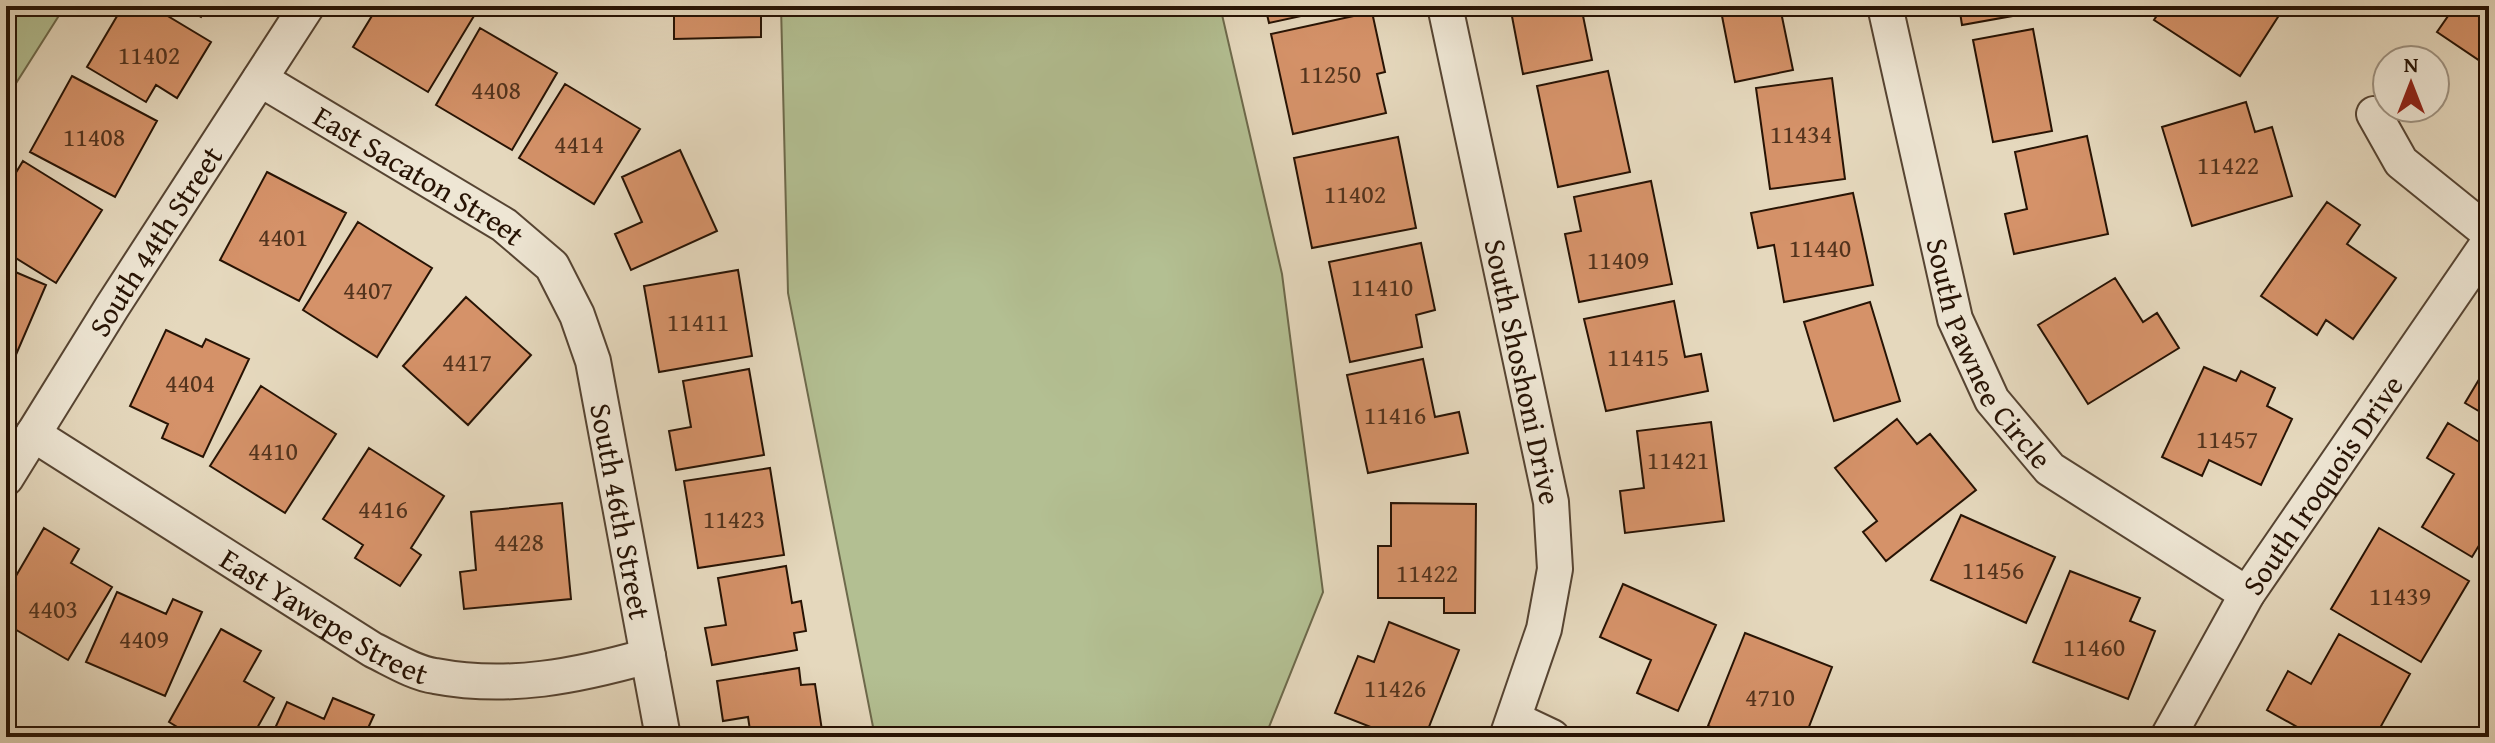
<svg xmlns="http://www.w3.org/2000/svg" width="2495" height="743" viewBox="0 0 2495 743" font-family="'Gentium Book Plus',serif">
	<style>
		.green { fill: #b3bf92; stroke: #6d694b; stroke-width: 2 }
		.building { fill: #d59269; stroke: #271304; stroke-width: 2 }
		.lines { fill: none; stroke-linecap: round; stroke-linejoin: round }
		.street-casing { stroke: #564432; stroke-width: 38 }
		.street { stroke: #eee6d4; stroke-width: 34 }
		.labels { text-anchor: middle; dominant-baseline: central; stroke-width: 6; stroke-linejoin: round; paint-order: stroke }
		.number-label { font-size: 26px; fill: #52331d }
		.street-label { font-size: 30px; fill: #271304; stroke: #eee6d4 }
	</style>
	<rect width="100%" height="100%" fill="#e5d8bd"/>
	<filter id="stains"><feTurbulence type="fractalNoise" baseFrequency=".0025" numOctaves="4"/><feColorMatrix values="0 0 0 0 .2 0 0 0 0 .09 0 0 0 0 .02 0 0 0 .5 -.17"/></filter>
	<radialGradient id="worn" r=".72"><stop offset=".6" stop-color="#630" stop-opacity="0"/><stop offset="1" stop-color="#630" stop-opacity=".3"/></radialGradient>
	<path class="green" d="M6 6H65L6 99Z
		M781 6H1220L1282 274 1323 592 1265 737H875L788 293Z"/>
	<path class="building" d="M123 6H151L211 42 177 98 156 85 146 102 87 67Z
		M181 6H207L201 17Z
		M378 6H480L428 92 353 47Z
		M674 6 761 8V37L674 39Z
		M1265 6H1342L1343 7 1269 23Z
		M1510 6H1581L1592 60 1523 74Z
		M1720 6H1810L1781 12 1793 70 1735 82Z
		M1959 6H2057V8L1962 25Z
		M2163 6H2285L2240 76 2154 20Z
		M2455 6H2489V67L2437 32Z
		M1372 12 1385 72 1377 74 1386 113 1293 134 1271 34Z
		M480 28 557 73 512 150 436 105Z
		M2033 29 2052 131 1993 142 1973 40Z
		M1608 71 1630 172 1558 187 1537 86Z
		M72 76 157 121 115 197 30 152Z
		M1832 78 1845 179 1770 189 1756 88Z
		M565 84 640 129 594 204 519 158Z
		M2246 102 2255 132 2272 127 2292 196 2192 226 2162 127Z
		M2087 136 2108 234 2014 254 2005 214 2027 209 2015 152Z
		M1398 137 1416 228 1312 248 1294 158Z
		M680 150 717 231 631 270 615 234 642 222 622 177Z
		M23 161 102 210 56 283 6 252V189Z
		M267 172 346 213 299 301 220 260Z
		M1651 181 1672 284 1579 302 1565 234 1581 231 1574 197Z
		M1853 193 1873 285 1784 302 1774 245 1758 248 1751 213Z
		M2327 202 2360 225 2347 244 2396 278 2353 339 2326 320 2317 335 2261 296Z
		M358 222 432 268 377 357 303 310Z
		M1421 243 1435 310 1416 315 1422 347 1350 362 1329 262Z
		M6 268 46 285 12 364 6 362Z
		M738 270 752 356 659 372 644 286Z
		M2115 278 2143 322 2157 313 2179 348 2088 404 2038 325Z
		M466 297 531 355 468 425 403 366Z
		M1674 301 1685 357 1701 354 1708 391 1606 411 1584 319Z
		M1870 302 1900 401 1834 421 1804 322Z
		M166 330 202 347 206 339 249 359 203 457 162 438 168 424 130 406Z
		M1423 359 1435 417 1459 412 1468 453 1368 473 1347 375Z
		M2487 366 2489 367V417L2465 403Z
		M2204 367 2236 381 2241 371 2275 388 2267 406 2292 419 2261 485 2209 460 2202 476 2162 457Z
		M749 369 764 455 676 470 669 431 691 427 683 381Z
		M261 386 336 434 285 513 210 466Z
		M1897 419 1917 444 1930 434 1976 490 1886 561 1863 532 1877 521 1835 468Z
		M1711 422 1724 521 1625 533 1620 491 1644 488 1637 431Z
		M2448 423 2489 448V529L2472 557 2422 527 2454 474 2427 458Z
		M369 448 444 496 411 548 421 555 400 586 355 558 363 545 323 519Z
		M770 468 784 555 698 568 684 481Z
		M562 503 571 599 464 609 460 572 476 570 471 512Z
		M1391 503 1476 504 1475 613H1444V598H1378V546H1391Z
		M1961 515 2055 557 2026 623 1931 580Z
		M44 528 79 549 71 563 112 587 68 660 6 624V593Z
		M2379 528 2469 581 2421 662 2331 609Z
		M786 566 792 603 801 601 806 631 794 633 797 650 712 665 705 628 726 625 718 578Z
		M2070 571 2140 598 2130 621 2155 631 2128 699 2033 662Z
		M1623 584 1716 625 1678 711 1637 693 1651 660 1600 637Z
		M117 592 166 614 173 599 202 612 165 696 86 662Z
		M1389 622 1459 650 1425 737H1396L1335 713 1358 656 1374 662Z
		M221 629 261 651 244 681 274 698 252 737H194L169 722Z
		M1745 633 1832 667 1805 737H1736L1708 726Z
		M2339 634 2410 674 2375 737 2365 735 2363 737H2315L2267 710 2288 671 2311 684Z
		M799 668 801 685 815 684 823 737H751L748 717 723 721 717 681Z
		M333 698 374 715 364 737H271L287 702 324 719Z"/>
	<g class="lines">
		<g class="street-casing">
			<g id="street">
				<path id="s1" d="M1445 6 1551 502 1555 569 1544 629 1507 737"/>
				<path id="s2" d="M1885 6 1955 319 1992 400 2050 469 2247 594"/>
				<path id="s3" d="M260 79 504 225 552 266 577 315 593 361 663 737"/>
				<path d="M2374 114 2401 162 2489 233"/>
				<path id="s4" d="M33 434 373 650C392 659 414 673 435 676 509 690 577 676 648 656"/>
				<path id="s5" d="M6 478 112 307 307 6"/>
				<path d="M1514 719 1552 737"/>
				<path id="s6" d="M2168 737 2247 594 2489 242"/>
			</g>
		</g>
		<use href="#street" class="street"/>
	</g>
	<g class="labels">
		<g class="number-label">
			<text x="149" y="54">11402</text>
			<text x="1330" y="73">11250</text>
			<text x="496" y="89">4408</text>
			<text x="1801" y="133">11434</text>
			<text x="94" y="136">11408</text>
			<text x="579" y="143">4414</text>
			<text x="2228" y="164">11422</text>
			<text x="1355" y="193">11402</text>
			<text x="283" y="236">4401</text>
			<text x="1820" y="247">11440</text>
			<text x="1618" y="259">11409</text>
			<text x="1382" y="286">11410</text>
			<text x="368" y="289">4407</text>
			<text x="698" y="321">11411</text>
			<text x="1638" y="356">11415</text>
			<text x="467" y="361">4417</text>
			<text x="190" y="382">4404</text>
			<text x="1395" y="414">11416</text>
			<text x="2227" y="438">11457</text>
			<text x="273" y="450">4410</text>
			<text x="1678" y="459">11421</text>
			<text x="383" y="508">4416</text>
			<text x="734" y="518">11423</text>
			<text x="519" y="541">4428</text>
			<text x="1993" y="569">11456</text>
			<text x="1427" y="572">11422</text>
			<text x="2400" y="595">11439</text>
			<text x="53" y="608">4403</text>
			<text x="144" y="638">4409</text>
			<text x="2094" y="646">11460</text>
			<text x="1395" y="687">11426</text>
			<text x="1770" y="696">4710</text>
		</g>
		<g class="street-label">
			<text stroke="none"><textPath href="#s3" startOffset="186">East Sacaton Street</textPath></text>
			<text stroke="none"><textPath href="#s5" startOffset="280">South 44th Street</textPath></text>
			<text stroke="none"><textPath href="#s2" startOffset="366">South Pawnee Circle</textPath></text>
			<text stroke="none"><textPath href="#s1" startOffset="374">South Shoshoni Drive</textPath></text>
			<text stroke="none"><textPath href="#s6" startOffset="296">South Iroquois Drive</textPath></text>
			<text stroke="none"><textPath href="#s3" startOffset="604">South 46th Street</textPath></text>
			<text stroke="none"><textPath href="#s4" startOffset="344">East Yawepe Street</textPath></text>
		</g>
	</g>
	<rect width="2495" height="743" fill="none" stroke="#e5d8bd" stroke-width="32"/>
	<rect x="8" y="8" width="2479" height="727" fill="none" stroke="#271304" stroke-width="4"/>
	<rect x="16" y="16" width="2463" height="711" fill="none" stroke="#271304" stroke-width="2"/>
	<g transform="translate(2411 84)"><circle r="38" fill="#eee6d4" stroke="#9e9281" stroke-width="2"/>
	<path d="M0-6L14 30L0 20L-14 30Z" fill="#8f2418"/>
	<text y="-12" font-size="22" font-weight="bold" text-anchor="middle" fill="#271304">N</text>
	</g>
	<rect width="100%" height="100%" filter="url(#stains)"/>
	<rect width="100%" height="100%" fill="url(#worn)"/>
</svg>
